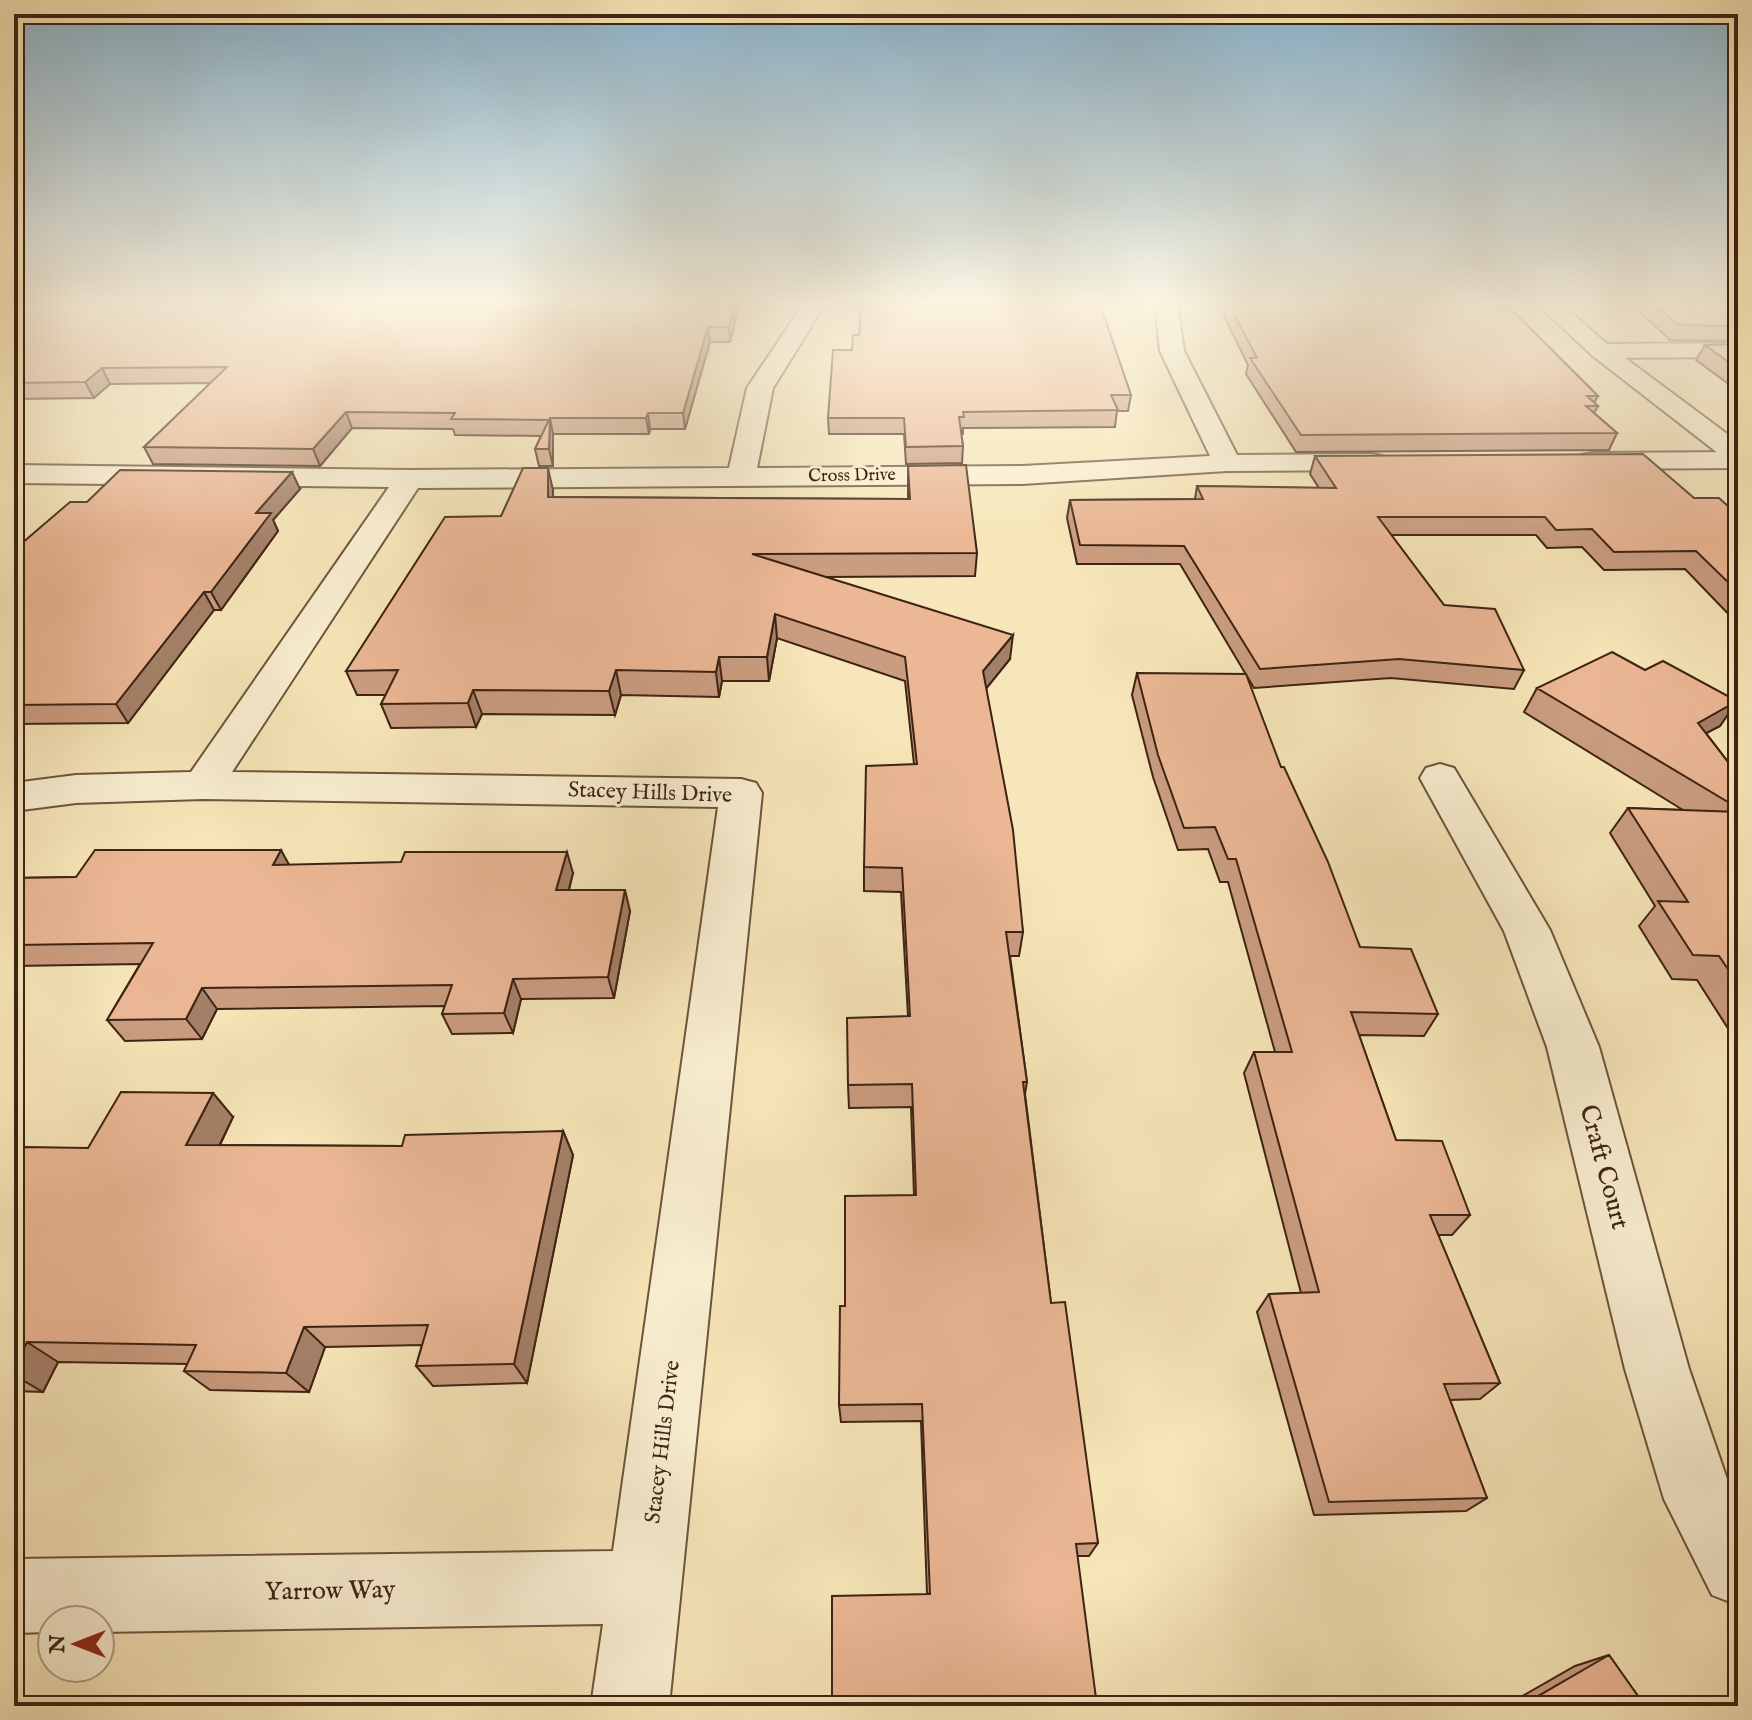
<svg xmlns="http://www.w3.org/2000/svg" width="1752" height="1720" viewBox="0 0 1752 1720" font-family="'IM FELL English',serif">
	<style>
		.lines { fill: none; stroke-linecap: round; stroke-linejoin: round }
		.minor-casing { stroke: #6c543c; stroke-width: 4 }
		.tertiary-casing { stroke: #6c543c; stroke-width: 4 }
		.minor { fill: #faefd2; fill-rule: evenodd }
		.tertiary { fill: #faefd2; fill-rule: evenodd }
		.wall { fill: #ca9d80; stroke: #3e2313; stroke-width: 2 }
		.shaded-wall { fill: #a48068; stroke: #3e2313; stroke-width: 2 }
		.building { fill: #ebb795; stroke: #3e2313; stroke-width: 2 }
		.labels { text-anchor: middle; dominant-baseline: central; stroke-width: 6; stroke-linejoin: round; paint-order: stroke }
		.far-street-label { font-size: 18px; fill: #3e2313; stroke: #faefd2 }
		.street-label { font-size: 22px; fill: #3e2313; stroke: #faefd2 }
		.near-street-label { font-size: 26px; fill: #3e2313; stroke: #faefd2 }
	</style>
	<rect width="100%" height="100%" fill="#f7e6b9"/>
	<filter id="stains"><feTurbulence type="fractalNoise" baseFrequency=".0025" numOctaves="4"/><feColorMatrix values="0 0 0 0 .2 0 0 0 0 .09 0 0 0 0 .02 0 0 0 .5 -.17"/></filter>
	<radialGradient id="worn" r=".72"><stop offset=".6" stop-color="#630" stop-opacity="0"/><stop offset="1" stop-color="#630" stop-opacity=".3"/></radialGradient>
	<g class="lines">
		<g class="minor-casing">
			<path id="minor" d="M738 301H827L773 388 757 468 1022 466 1210 456 1160 351 1155 301H1177L1184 351 1237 455 1372 454 1382 456 1386 462 1382 468 1372 470 1227 471 1022 484 418 488 232 772 741 779 756 783 762 793 669 1706H591L603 1624 100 1632V1620H52V1632L14 1633V1559L613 1551 718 807 203 799 76 803 14 811V783L76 775 191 772 389 487 14 483V465L409 470 729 468 747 388 800 309 749 307Z
				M1738 343V357L1601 358 1593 356 1589 351 1593 346 1601 344Z
				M1738 452V468L1592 469 1582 467 1578 461 1582 455 1592 453Z
				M1440 764 1454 768 1550 930 1599 1047 1689 1369 1728 1482 1738 1499V1605L1712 1595 1664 1499 1625 1369 1547 1047 1504 931 1420 778 1426 768Z"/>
		</g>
		<g class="tertiary-casing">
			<path id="tertiary" d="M1534 301H1558L1609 346 1738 442V463L1728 461 1593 356Z"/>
		</g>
		<use href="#minor" class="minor"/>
		<use href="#tertiary" class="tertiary"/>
	</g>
	<path class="wall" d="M14 301H738L739 305 730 342H710L685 429H650L649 434H553V466H539L535 449 541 436 455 435 453 429 352 428 320 466 153 464 144 447 211 383 110 384 94 398 14 399Z
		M1227 301H1503L1598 396 1594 403 1598 406 1594 413 1617 433 1609 450 1296 452 1246 374 1248 365 1224 316Z
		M1628 301H1738V341L1670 340Z
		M1738 344V391L1696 360 1705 345Z
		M852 350 1131 395 1128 411H1117L1115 427 963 428V434H961L963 446 962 463 906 464 904 434H829L828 418Z
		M1315 456 1694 498 1738 515V624L1685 569 1604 570 1582 547 1547 548 1536 535H1391L1444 605 1524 670 1514 689 1391 678 1254 688 1180 564H1077L1067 518 1070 500 1195 499 1197 486 1319 488 1310 474Z
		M908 466 977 553 975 576 825 577 1010 659 986 688 1023 932 1019 956H1010L1027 1082 1025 1094 1051 1303 1098 1543 1089 1556H1078L927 1594 921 1421 841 1422 839 1405 845 1306 914 1195 911 1107 849 1108 848 1085 908 1016 901 892 864 891V867L914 764 905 681 777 638 769 681H722L719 697 621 695 615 715 482 714 476 727 391 728 381 704 386 695H357L346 671 501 516 553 490V497L908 499Z
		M300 489 273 520 278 531 221 610H214L128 723 14 724V550L87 502Z
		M1645 670 1737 701 1720 726 1706 733 1738 775V1044L1697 980 1672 979 1639 926 1655 906 1610 833 1628 808 1683 810 1524 712 1537 688Z
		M1137 673 1281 767 1360 947 1438 1014 1424 1036 1359 1035 1396 1140 1470 1215 1452 1235H1438L1500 1383 1480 1399 1450 1400 1487 1498 1466 1511 1314 1515 1257 1312 1269 1294 1301 1293 1244 1073 1254 1052H1275L1228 882H1220L1208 849 1178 850 1153 777 1132 695Z
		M289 865 573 873 569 890 630 911 614 998 521 999 513 1033 452 1034 442 1014 445 1006 217 1009 202 1039 125 1041 107 1020 140 964 14 966V878L76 877Z
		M233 1117 220 1145 402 1146 563 1131 573 1155 527 1383 433 1386 416 1366 422 1345 325 1347 309 1392 210 1390 184 1371 188 1364 58 1362 43 1392 14 1391V1164Z
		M1609 1655 1645 1706H1505L1575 1666Z"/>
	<path class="shaded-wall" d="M735 301H738L739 305 730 342 729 327Z
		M708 327 710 342 685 429 683 413Z
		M102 368 110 384 94 398 85 382Z
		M346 412 352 428 320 466 313 449Z
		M648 413 650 429 649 434 646 418Z
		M550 418 553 434V466L549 449Z
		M548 468 553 490V519L548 497Z
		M292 472 300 489 273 520 278 531 221 610 211 592 256 513Z
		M204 592 214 610 128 723 116 704Z
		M775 614 777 638 769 681 767 657Z
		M1013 635 1010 659 981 695 983 671Z
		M719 657 722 681 719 697 716 672Z
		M616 670 621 695 615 715 609 691Z
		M473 690 482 714 476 727 468 703Z
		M1737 701 1720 726 1680 747 1698 723Z
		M281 850 293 872 273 865Z
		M567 852 573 873 563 911 556 890Z
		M625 890 630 911 614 998 608 977Z
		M513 979 521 999 513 1033 504 1013Z
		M202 988 217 1009 202 1039 186 1019Z
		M213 1093 233 1117 208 1169 186 1145Z
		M563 1131 573 1155 527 1383 514 1364Z
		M304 1327 325 1347 309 1392 286 1373Z
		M27 1342 58 1362 43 1392 14 1375V1366Z"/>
	<path class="building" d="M14 301H735L729 327H708L683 413H648L646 418H550L549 449H535L549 420 451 419 455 413 346 412 313 449 144 447 227 367 102 368 85 382 14 383Z
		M870 301H1099L1131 395H1111L1118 410 963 412 964 417H959L963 446 906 447 904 418H828L833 350H852L853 335H859L861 307H870Z
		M1227 301H1503L1598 396H1587L1598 406H1586L1617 433 1301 435 1250 358H1257Z
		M1651 301H1738V326L1678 325Z
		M1738 344V369L1705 345Z
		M1643 454 1694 498H1719L1738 515V592L1696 551 1614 552 1592 529 1556 530 1545 517H1378L1444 605 1495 609 1524 670 1399 659 1260 669 1184 546 1080 545 1070 500 1203 499 1197 486 1336 488 1315 456Z
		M966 465 977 553 752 554 1013 635 983 671 1013 830 1023 932H1006L1027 1082H1023L1051 1303 1065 1302 1098 1543 1076 1544 1097 1706H832V1596L930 1594 922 1404 839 1405 840 1306H845V1196L916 1195 912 1084 848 1085 847 1018 910 1016 902 868 864 867 866 766 917 764 905 657 775 614 767 657H719L716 672 616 670 609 691 473 690 468 703 381 704 398 670 346 671 445 517 501 516 523 468H548V497L910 499 908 466Z
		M120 470 292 472 256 513H271L211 592H204L116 704 14 705V550L70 502H87Z
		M1612 652 1645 670 1663 661 1737 701 1698 723 1738 775V808L1537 688Z
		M1137 673 1246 674 1281 767H1284L1328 862 1360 947 1411 949 1438 1014 1351 1012 1396 1140 1442 1141 1470 1215H1430L1500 1383 1444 1384 1487 1498 1329 1502 1269 1294 1319 1292 1254 1052H1292L1236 859H1228L1215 827 1184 828 1158 755Z
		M1628 808 1738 812V984L1719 956 1693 955 1658 901 1688 902Z
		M95 850H281L273 865 401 862 405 852H567L556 890H625L608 977 513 979 504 1013 442 1014 452 985 202 988 186 1019 107 1020 153 943 14 945V878L76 877Z
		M121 1092 213 1093 186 1145 402 1146 405 1135 563 1131 514 1364 416 1366 428 1325 304 1327 286 1373 184 1371 196 1345 27 1342 14 1366V1164L25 1147 88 1148Z
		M1609 1655 1645 1706H1521Z"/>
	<linearGradient id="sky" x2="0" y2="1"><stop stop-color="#8bb8d4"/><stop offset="0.56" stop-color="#fbf4e0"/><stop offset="1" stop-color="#fbf4e0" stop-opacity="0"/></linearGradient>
	<rect width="1752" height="542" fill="url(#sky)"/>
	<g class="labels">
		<g class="far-street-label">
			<text transform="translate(852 476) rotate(-1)">Cross Drive</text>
		</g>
		<g class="street-label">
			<text transform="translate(650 793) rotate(2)">Stacey Hills Drive</text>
			<text transform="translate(663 1442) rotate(-83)">Stacey Hills Drive</text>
		</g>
		<g class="near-street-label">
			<text transform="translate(1604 1167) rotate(75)">Craft Court</text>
			<text transform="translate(330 1591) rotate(-1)">Yarrow Way</text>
		</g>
	</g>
	<rect width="1752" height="1720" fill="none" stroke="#f7e6b9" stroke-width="48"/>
	<rect x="16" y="16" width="1720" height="1688" fill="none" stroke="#3e2313" stroke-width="4"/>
	<rect x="24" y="24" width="1704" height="1672" fill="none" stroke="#3e2313" stroke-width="2"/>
	<g transform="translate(76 1644) rotate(270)"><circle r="38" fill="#faefd2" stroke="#af9d86" stroke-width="2"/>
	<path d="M0-6L14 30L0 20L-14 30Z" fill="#8f2418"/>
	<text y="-12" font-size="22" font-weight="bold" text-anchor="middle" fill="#3e2313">N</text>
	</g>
	<rect width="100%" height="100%" filter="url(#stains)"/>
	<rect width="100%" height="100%" fill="url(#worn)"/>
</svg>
